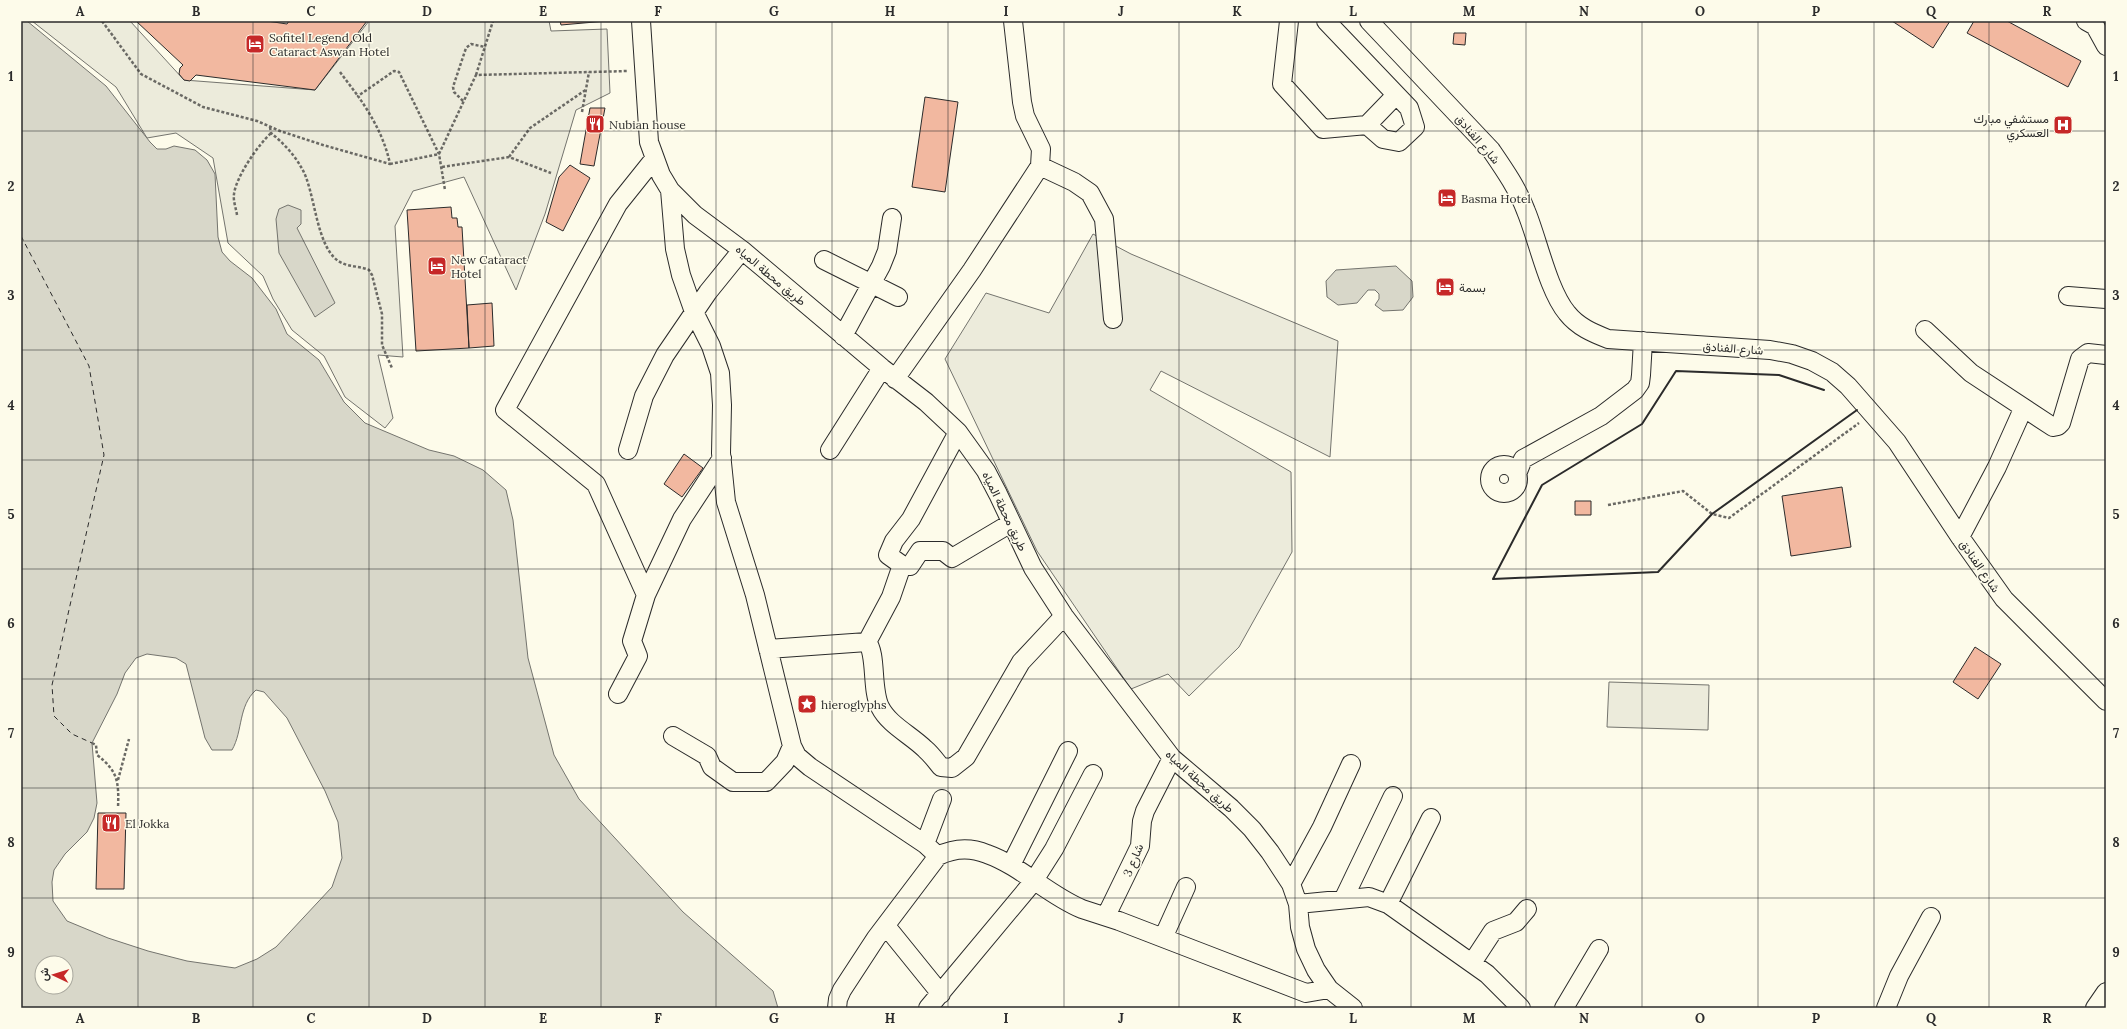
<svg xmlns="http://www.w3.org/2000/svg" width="2127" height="1029" viewBox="0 0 2127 1029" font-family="Lora,Vazirmatn,serif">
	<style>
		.green { fill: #ecebdb; stroke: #74746e }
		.water { fill: #d8d7c9; stroke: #74746e; fill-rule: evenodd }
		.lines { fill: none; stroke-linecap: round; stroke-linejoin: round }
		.ferry { stroke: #2b2b2b; stroke-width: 1; stroke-dasharray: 5 4; stroke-linecap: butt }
		.building { fill: #f2b8a0; stroke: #2b2b2b }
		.minor-casing { stroke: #2b2b2b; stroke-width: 20 }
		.path { stroke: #6a6964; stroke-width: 2.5; stroke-dasharray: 3 2; stroke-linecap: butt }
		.minor { stroke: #fdfbea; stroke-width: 18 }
		.wall { stroke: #2b2b2b; stroke-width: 2 }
		.grid { fill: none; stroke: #2b2b2b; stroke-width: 1; stroke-opacity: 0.55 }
		.labels { text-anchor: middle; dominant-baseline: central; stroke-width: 3; stroke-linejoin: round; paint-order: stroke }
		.poi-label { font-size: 12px; fill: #2b2b2b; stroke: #fdfbea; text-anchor: start }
		.street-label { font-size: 12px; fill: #2b2b2b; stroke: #fdfbea }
		.neatline { fill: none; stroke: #2b2b2b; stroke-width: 1.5 }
		.grid-label { font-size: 13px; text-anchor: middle; font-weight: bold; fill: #2b2b2b }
	</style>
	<rect width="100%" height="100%" fill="#fdfbea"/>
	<path class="green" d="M32 21H130L184 80 315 90 369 21H549L551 31 607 29 610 93 576 110 545 214 516 290 464 177 413 191 395 226 403 357 378 355 393 418 385 428 345 397 324 356 292 330 273 299 263 276 228 243 213 158 176 133 147 138 116 87Z
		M1093 234 1131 254 1338 341 1330 457 1161 371 1150 390 1291 472 1292 552 1239 647 1189 696 1168 674 1131 689 1037 551 945 359 986 293 1049 313Z
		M1609 682 1709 685 1708 730 1607 727Z"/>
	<path class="water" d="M21 21H27L106 86 150 142 157 149H166L174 146 195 150 207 160 215 174 218 237 222 252 230 261 252 278 276 309 287 334 319 360 344 402 365 423 429 450 454 456 483 470 506 490 513 520 528 658 554 755 579 799 683 912 773 991 778 1008H21ZM147 654 176 658 186 664 205 738 212 750H232C243 731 238 706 256 690L264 692 287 718 325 791 338 822 342 858 332 887 276 947 257 959 235 968 187 961 148 951 108 938 67 921 53 901 52 882 54 870 65 854 87 832 94 818 97 803 92 743 117 694 125 673 136 658ZM42 963H66V987H42Z
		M288 205 301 210V224L297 228 335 303 315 317 279 253 276 219 279 209Z
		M1396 266 1412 281 1413 297 1403 310 1383 311 1375 305 1379 299V294L1375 290H1368L1357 303 1338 305 1327 297 1326 281 1336 270Z"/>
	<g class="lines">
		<path class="ferry" d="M21 236 89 366 104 455 52 685 54 716 72 734 92 743"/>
	</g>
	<path class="building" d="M136 21H267L287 24 289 21H367L315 90 196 75 190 81 184 80 179 74 180 68 183 65Z
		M560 21H606L561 25Z
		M1892 21H1950L1933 48Z
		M1974 21H2007L2081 61 2068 87 1967 33Z
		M1454 33H1466L1465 45 1453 44Z
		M925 97 958 102 945 192 912 187Z
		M590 108H605L594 166 580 164Z
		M570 165 590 178 563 231 546 222 559 177Z
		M451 207 452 218H457L458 227H462L469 348 416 351 407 210Z
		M492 303 494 346 469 348 467 305Z
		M684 454 703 468 682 497 664 484Z
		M1842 487 1851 547 1791 556 1782 496Z
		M1575 501H1591V515H1575Z
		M1975 647 2001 664 1978 699 1953 682Z
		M98 813H126L124 889H96Z"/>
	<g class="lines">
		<g class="minor-casing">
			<path id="minor" d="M641 21 649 142 661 175 670 190 695 215 742 250 882 368 926 402 958 432 986 471 998 494 1033 568 1064 616 1172 758 1231 808 1252 829 1270 852 1291 884 1298 904 1300 927 1306 949 1316 970 1329 989 1353 1008
				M1289 21 1282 84 1323 129 1367 125 1383 139 1399 142 1415 127 1409 108 1326 21
				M1369 21 1491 150C1504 169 1518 189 1526 211 1538 240 1548 290 1567 313 1578 327 1593 333 1608 339L1770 350 1792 354 1812 361 1832 372 1848 386 1897 442 1960 537 2004 599 2106 701
				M2086 21 2095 26 2106 46
				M1367 125 1396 95
				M1040 166 1074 182 1090 193 1104 219 1113 319
				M670 190 675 249 681 275 694 312 711 346 720 373 722 405 721 453 726 502 755 595 792 746 797 756 810 767 925 844 938 856
				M824 260 898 297
				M2068 296 2106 299
				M1925 330 1971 373 2053 427 2058 426 2061 423 2080 359 2088 353 2106 355
				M843 336 881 266 887 251 892 218
				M895 379 972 270 1040 166 1041 149 1025 116 1022 102 1013 21
				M628 450 644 396 665 355 708 292 742 250
				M830 450 882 368
				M1490 479a14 14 0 1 1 28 0a14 14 0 1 1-28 0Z
				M1517 474 1523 459 1601 416 1635 390 1640 383 1641 375 1643 341
				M1960 537 1997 467 2023 409
				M902 565 888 555 894 541 911 519 958 432
				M646 595 596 484 505 410 618 204 654 159
				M867 642 891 597 902 565 910 566 920 551H943L952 558 1011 523
				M768 649 867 642C877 654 871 689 880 707 889 725 911 735 925 749 931 754 936 761 941 767L952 768 966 757 1021 662 1064 616
				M618 694 638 656 632 641 646 595 682 519 722 458
				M673 736 707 756 712 767 733 782H766L785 762 792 746
				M925 844 942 799
				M1011 865 1068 751
				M1291 884 1322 827 1351 764
				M1344 898 1393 796
				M1298 904 1369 897 1388 904 1487 974 1521 1008
				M1388 904 1431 818
				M1106 916 1140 846 1142 821 1145 811 1172 758
				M886 926 941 994
				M1163 938 1186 887
				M1472 963 1493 931 1516 922 1527 909
				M837 1008 838 999 842 990 876 938 938 856C954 848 970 847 987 854 1021 866 1048 895 1082 909 1094 913 1107 917 1119 921 1181 945 1244 969 1306 993L1329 989
				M928 1008 1033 882 1054 849 1093 774
				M1564 1008 1599 949
				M1886 1008 1899 976 1931 917
				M2095 1008 2106 992"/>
		</g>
		<path class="path" d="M102 21 141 74 203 107 257 121 280 131 323 145 390 164C385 139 372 116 358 96L394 71 399 72 439 154 445 190
			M340 72 358 96
			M476 75 493 21
			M463 101 454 92 453 87 466 48 471 44 485 47
			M582 112 589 72
			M270 127 271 133C282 142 294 154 301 167 316 190 315 251 342 263 350 267 360 266 369 270L372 275 382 314V345L392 368
			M509 157 530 128 587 89
			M390 164 439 154 476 75 628 71
			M442 167 509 157 551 173
			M237 215C236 208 233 201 234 194 236 177 258 145 271 133
			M1608 505 1683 491 1712 514 1729 518 1859 423
			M92 743 96 745 97 755C118 771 119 782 118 808
			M118 780 129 739"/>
		<use href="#minor" class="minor"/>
		<path class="wall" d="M1824 390 1779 375 1676 371 1642 424 1542 485 1493 579 1658 572 1712 514 1857 410"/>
	</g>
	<path class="grid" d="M138 21V1008M253 21V1008M369 21V1008M485 21V1008M601 21V1008M716 21V1008M832 21V1008M948 21V1008M1064 21V1008M1179 21V1008M1295 21V1008M1411 21V1008M1526 21V1008M1642 21V1008M1758 21V1008M1874 21V1008M1989 21V1008M21 131H2106M21 241H2106M21 350H2106M21 460H2106M21 569H2106M21 679H2106M21 788H2106M21 898H2106"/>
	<defs>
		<g id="hotel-square" transform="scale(1)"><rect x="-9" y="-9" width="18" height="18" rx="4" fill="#c62828" stroke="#fdfbea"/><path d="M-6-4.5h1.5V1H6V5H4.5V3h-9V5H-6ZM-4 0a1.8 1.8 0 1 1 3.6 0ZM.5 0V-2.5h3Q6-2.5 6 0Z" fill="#fff"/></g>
		<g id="restaurant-square" transform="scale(1)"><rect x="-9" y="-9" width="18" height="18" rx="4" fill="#c62828" stroke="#fdfbea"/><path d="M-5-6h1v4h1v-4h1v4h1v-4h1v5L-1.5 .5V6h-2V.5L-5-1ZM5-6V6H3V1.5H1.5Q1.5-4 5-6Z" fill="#fff"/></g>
		<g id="hospital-square" transform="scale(1)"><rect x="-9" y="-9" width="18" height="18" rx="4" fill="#c62828" stroke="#fdfbea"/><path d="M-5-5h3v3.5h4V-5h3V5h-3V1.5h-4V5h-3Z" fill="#fff"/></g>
		<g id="sight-square" transform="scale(1)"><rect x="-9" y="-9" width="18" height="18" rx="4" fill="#c62828" stroke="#fdfbea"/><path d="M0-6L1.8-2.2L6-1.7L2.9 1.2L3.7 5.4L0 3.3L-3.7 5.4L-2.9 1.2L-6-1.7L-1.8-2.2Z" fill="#fff"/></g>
	</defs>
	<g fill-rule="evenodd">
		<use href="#hotel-square" x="255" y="44"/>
		<use href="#restaurant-square" x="595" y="124"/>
		<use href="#hospital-square" x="2063" y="125"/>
		<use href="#hotel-square" x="1447" y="198"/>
		<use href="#hotel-square" x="437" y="266"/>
		<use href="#hotel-square" x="1445" y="287"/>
		<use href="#sight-square" x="807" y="704"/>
		<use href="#restaurant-square" x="111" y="823"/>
	</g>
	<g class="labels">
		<g class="poi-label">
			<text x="269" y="37">Sofitel Legend Old<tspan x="269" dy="14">Cataract Aswan Hotel</tspan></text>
			<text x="2049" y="118" text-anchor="end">مستشفي مبارك<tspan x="2049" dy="14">العسكري</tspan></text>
			<text x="609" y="124">Nubian house</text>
			<text x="1461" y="198">Basma Hotel</text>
			<text x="451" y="259">New Cataract<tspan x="451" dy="14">Hotel</tspan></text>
			<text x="1459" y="287">بسمة</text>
			<text x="821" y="704">hieroglyphs</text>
			<text x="125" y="823">El Jokka</text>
		</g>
		<g class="street-label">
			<text transform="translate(1478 139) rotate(49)">شارع الفنادق</text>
			<text transform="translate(771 275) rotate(40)">طريق محطة المياه</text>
			<text transform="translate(1733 348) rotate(4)">شارع الفنادق</text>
			<text transform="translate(1005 511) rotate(64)">طريق محطة المياه</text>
			<text transform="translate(1980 566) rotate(55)">شارع الفنادق</text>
			<text transform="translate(1200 781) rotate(42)">طريق محطة المياه</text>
			<text transform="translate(1133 860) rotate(-67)">شارع 3</text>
		</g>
	</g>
	<rect width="2127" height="1029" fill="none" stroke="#fdfbea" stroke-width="44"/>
	<g transform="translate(54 975) rotate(274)"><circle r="19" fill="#fdfbea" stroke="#a9a89e"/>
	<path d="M0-3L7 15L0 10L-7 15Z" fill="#c62828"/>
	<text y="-6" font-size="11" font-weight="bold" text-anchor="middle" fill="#2b2b2b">ش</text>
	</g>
	<rect x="22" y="22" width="2083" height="985" class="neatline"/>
	<g class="grid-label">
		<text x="80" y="16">A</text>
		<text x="196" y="16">B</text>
		<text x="311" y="16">C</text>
		<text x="427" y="16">D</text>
		<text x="543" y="16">E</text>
		<text x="658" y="16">F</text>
		<text x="774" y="16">G</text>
		<text x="890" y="16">H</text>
		<text x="1006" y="16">I</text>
		<text x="1121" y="16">J</text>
		<text x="1237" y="16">K</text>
		<text x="1353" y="16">L</text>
		<text x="1469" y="16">M</text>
		<text x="1584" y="16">N</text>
		<text x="1700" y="16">O</text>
		<text x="1816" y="16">P</text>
		<text x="1931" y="16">Q</text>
		<text x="2047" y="16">R</text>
		<text x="11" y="81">1</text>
		<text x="2116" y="81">1</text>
		<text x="11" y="191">2</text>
		<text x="2116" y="191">2</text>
		<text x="11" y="300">3</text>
		<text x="2116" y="300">3</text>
		<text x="11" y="410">4</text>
		<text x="2116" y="410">4</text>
		<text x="11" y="519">5</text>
		<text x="2116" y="519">5</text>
		<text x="11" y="628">6</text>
		<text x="2116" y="628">6</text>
		<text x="11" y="738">7</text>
		<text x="2116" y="738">7</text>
		<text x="11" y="847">8</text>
		<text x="2116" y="847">8</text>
		<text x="11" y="957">9</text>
		<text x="2116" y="957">9</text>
		<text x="80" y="1023">A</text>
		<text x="196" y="1023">B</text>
		<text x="311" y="1023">C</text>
		<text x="427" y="1023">D</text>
		<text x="543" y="1023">E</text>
		<text x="658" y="1023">F</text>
		<text x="774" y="1023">G</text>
		<text x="890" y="1023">H</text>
		<text x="1006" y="1023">I</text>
		<text x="1121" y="1023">J</text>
		<text x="1237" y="1023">K</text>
		<text x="1353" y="1023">L</text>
		<text x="1469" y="1023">M</text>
		<text x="1584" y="1023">N</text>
		<text x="1700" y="1023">O</text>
		<text x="1816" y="1023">P</text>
		<text x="1931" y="1023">Q</text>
		<text x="2047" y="1023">R</text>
	</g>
</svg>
